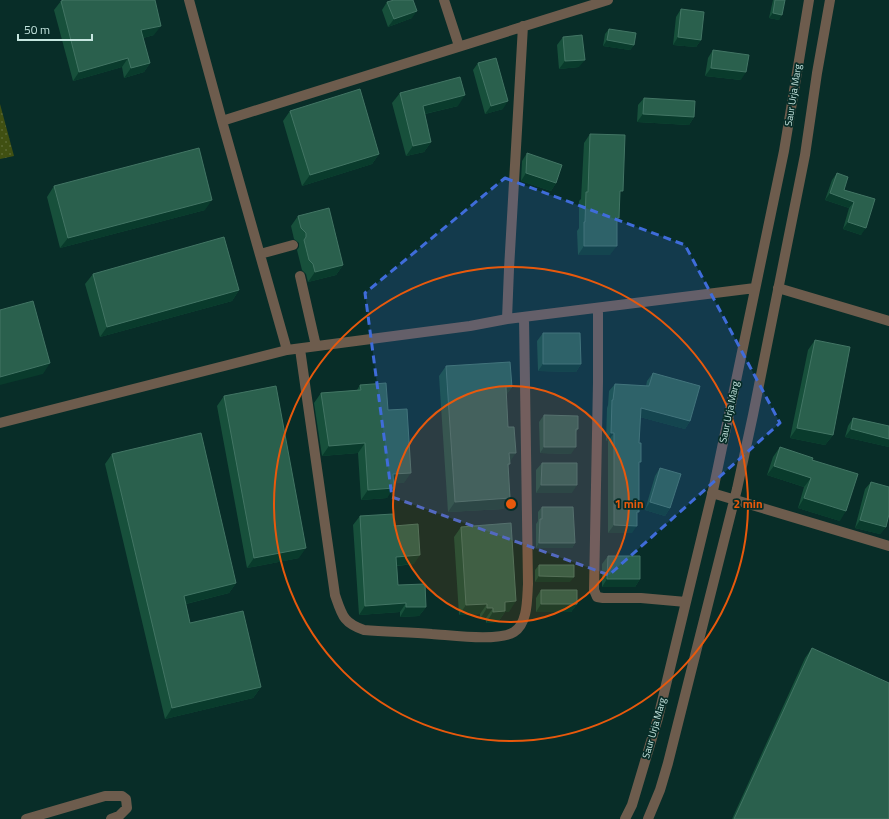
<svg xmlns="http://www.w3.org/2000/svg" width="889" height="819" viewBox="0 0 889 819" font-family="'Titillium Web',sans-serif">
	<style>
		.grass { fill: url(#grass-dots) }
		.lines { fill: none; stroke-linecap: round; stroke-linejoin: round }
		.minor { stroke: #6d5c4d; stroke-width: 10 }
		.wall { fill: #17503b }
		.shaded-wall { fill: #093b2c }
		.building { fill: #2a604d; stroke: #427564 }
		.marked { fill: #3f6cda; fill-opacity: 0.2; stroke: #3f6cda; stroke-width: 3; stroke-dasharray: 8 5; stroke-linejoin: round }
		.ring { fill: none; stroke: #e8590c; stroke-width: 2 }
		.labels { text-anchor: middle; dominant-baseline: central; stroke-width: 3.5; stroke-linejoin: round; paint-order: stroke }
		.street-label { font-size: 10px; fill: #c6e6e0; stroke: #082d28 }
		.centre { fill: #e8590c; stroke: #082d28; stroke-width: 2 }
		.ring-label { font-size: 12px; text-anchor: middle; font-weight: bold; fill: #e8590c; stroke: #082d28; stroke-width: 3.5; stroke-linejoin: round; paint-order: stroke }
	</style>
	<defs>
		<pattern id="grass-dots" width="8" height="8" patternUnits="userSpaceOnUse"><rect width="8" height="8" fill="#405012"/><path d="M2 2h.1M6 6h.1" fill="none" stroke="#5a6934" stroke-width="1.8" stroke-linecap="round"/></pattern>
	</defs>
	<rect width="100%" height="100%" fill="#082d28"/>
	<path class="grass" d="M0 104 14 156 0 159Z"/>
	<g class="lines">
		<path class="minor" d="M189 0 222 121 287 350
			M444 0 459 46
			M222 121 608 0
			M260 254 293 245
			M300 276 316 346
			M778 288 889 321
			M598 308V382L594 590 597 597 603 598H641L686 602
			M507 319 509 269 523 26
			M300 349 335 595C342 615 343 623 364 630 387 632 409 632 432 634 450 635 498 642 514 632 528 623 527 599 528 584L524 317
			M0 423 287 350 470 326 507 319 755 288
			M712 493 889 546
			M26 819 105 796H122L126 799 127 808 119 816 111 819
			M625 819 632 805 658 718 714 486 784 151 809 0
			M648 819 660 790 668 763 737 489 753 415 805 155 817 73 830 0"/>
	</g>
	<path class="wall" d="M773 0H785L779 20 769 18Z
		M61 1 154 35 143 38 150 63 144 72 124 78 122 67 73 81 54 10Z
		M387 2 412 18 388 27 382 10Z
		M681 9 701 40 696 47 673 45 676 17Z
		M609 29 634 45 630 50 603 46 605 34Z
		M563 37 579 67 559 69 557 45Z
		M713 50 741 80 705 76 708 58Z
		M478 63 503 109 485 114 473 70Z
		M400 93 458 106 425 114 431 142 424 152 406 156 392 103Z
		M644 98 694 117 689 125 637 122 638 105Z
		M290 111 379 154 372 164 302 186 283 121Z
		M590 134 620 195 617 222 610 255H578L577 231 579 228V201L581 199 584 143Z
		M527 153 556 183 551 191 521 181 522 161Z
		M837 173 844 190 875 199 861 235 843 229 849 208 825 200 832 180Z
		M54 186 205 210 60 248 47 197Z
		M298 216 343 265 336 275 308 282 306 274 302 270 297 250 299 247V243L294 239 291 226Z
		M93 274 239 290 232 301 100 337 85 284Z
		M543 333 581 364 576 372 538 371 537 341Z
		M815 340 833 435 825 445 790 438 808 350Z
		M446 366 512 387 506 395 510 464 508 466 510 498 503 509 448 512 439 376Z
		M653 373 690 421 685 429 640 417 639 443V465L637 514 632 533H608V441H606L607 408 608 405 609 391 615 384 646 386 647 381Z
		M360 385 388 410 404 483H394L387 498 361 500 358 453 322 456 314 403 321 393 357 390Z
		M224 396 299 558 247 568 217 406Z
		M544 415 578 429 576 432 571 454 540 453 539 422Z
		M853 418 889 426V447L845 437 848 426Z
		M780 447 812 460 840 521 798 508 804 487 767 475 773 457Z
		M112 454 236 583 229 593 186 604 190 623 261 687 253 698 165 719 105 464Z
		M542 463 572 493H536V470Z
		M660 468 670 508 665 516 645 510 655 476Z
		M871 482 886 527 880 534 855 528 865 489Z
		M542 507 575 543 572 548H536V524L538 521V512Z
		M360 516 394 526 414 564 397 566 398 585 426 607 419 616 400 617V612L359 615 353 525Z
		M461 527 509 612H505L498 622 486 623V618L480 619V614L459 615 454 537Z
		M608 556 640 579 635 587H602V564Z
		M539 565 570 582H535V570Z
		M541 590 577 604 571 612H536V598Z
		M812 648 889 819H732L805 658Z"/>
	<path class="shaded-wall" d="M417 11 412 18 388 27 394 19Z
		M773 13 782 15 779 20 769 18Z
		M161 26 154 35 135 40 141 30Z
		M678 37 701 40 696 47 673 45Z
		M607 40 634 45 630 50 603 46Z
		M128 58 122 67 73 81 79 72Z
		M585 60 579 67 559 69 565 61Z
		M150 63 144 72 124 78 131 68Z
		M711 68 746 72 741 80 705 76Z
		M465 95 458 106 415 116 423 106Z
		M508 101 503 109 485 114 491 106Z
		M643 114 694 117 689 125 637 122Z
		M431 142 424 152 406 156 413 146Z
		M379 154 372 164 302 186 310 175Z
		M526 173 556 183 551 191 521 181Z
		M830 193 854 202 849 208 825 200Z
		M212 200 205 210 60 248 68 238Z
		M848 222 866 228 861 235 843 229Z
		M584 246H617L610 255H578Z
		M343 265 336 275 308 282 315 272Z
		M239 290 232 301 100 337 107 327Z
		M50 363 43 374 0 385V377Z
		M543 364H581L576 372 538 371Z
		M506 387H512L505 397Z
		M641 408 690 421 685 429 636 416Z
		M797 428 833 435 825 445 790 438Z
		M851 429 889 439V447L845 437Z
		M611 433H614L608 441H606Z
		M365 443 358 453 322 456 329 446Z
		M544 447H576L571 454 540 453Z
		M509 453H516L509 463Z
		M774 466 811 478 804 487 767 475Z
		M411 473 404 483 386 484 393 474Z
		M541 485H577L572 493H536Z
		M394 488 387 498 361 500 368 490Z
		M510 498 503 509 448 512 455 502Z
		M804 498 846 511 840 521 798 508Z
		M650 502 670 508 665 516 645 510Z
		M860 520 886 527 880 534 855 528Z
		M614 525 637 526 632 533H608Z
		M539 543H575L572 548H536Z
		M306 548 299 558 247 568 254 558Z
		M420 555 414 564 389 566 396 557Z
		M539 576 574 577 570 582H535Z
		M607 579H640L635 587H602Z
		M236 583 229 593 177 606 184 596Z
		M516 601 509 612H505L498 622 486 623 493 612 505 602Z
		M406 603 400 612 359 615 365 606Z
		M487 604 480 614 459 615 466 605Z
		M541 604H577L571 612H536Z
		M406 607H426L419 616 400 617Z
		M487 608H493L486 618 480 619Z
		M261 687 253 698 165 719 172 708Z"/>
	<path class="building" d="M64 0H155L161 26 141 30 150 63 131 68 128 58 79 72 61 1Z
		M394 0H413L417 11 394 19 387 2Z
		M775 0H785L782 15 773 13Z
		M681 9 704 12 701 40 678 37Z
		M609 29 636 33 634 45 607 40Z
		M582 35 585 60 565 61 563 37Z
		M713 50 749 55 746 72 711 68Z
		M496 58 508 101 491 106 478 63Z
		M460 77 465 95 423 106 431 142 413 146 400 93Z
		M360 89 379 154 310 175 290 111Z
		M644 98 695 101 694 117 643 114Z
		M590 134 625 135 623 191H620L619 218H617V246H584V222H585L586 192H588Z
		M199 148 212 200 68 238 54 186Z
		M527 153 562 165 556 183 526 173Z
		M837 173 848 177 844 190 875 199 866 228 848 222 854 202 830 193Z
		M329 208 343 265 315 272 313 264 309 260 304 240 306 237V233L301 228 298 216Z
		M224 237 239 290 107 327 93 274Z
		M33 301 50 363 0 377V310Z
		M543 333H580L581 364H543Z
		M815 340 850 347 833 435 797 428Z
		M510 362 512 387H506L508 427H514L516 453H509L510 464H508L510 498 455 502 446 366Z
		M653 373 700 386 690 421 641 408 639 443H641V462H639V512H637V526L614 525V433H611L612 400H613L615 384 649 386Z
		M386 383 388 410 407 409 411 473 393 474 394 488 368 490 365 443 329 446 321 393 361 390 360 385Z
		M276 386 306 548 254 558 224 396Z
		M544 415 578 416V429H576V447H544Z
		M853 418 889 426V439L851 429Z
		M201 433 236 583 184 596 190 623 243 611 261 687 172 708 112 454Z
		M780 447 813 458 812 460 858 474 846 511 804 498 811 478 774 466Z
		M542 463H577V485H541Z
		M660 468 681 474 670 508 650 502Z
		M871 482 889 487V514L886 527 860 520Z
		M542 507H573L575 543H539L540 519H542Z
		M393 514 394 526 418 524 420 555 396 557 398 585 425 584 426 607H406V603L365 606 360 516Z
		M511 523 516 601 505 602V611L493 612V608H487V604L466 605 461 527Z
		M608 556H640V579H607Z
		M539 565H574V577L539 576Z
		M541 590H577V604H541Z
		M812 648 889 683V819H734Z"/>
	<path class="marked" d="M505 178 685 245 780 423 609 575 392 497 365 293Z"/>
	<circle cx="511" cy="504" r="118" fill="#e8590c" fill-opacity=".12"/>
	<g class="ring">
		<circle cx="511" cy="504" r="118"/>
		<circle cx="511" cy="504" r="237"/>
	</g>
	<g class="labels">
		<g class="street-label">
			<text transform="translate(793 95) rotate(-81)">Saur Urja Marg</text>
			<text transform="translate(729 412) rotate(-78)">Saur Urja Marg</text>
			<text transform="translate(654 728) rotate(-74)">Saur Urja Marg</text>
		</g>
	</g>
	<circle cx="511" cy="504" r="6" class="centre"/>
	<g class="ring-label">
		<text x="629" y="508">1 min</text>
		<text x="748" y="508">2 min</text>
	</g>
	<path d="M18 34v6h74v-6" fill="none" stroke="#c6e6e0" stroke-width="2"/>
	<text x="24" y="34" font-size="12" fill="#c6e6e0" stroke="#082d28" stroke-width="3" paint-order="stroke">50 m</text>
</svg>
